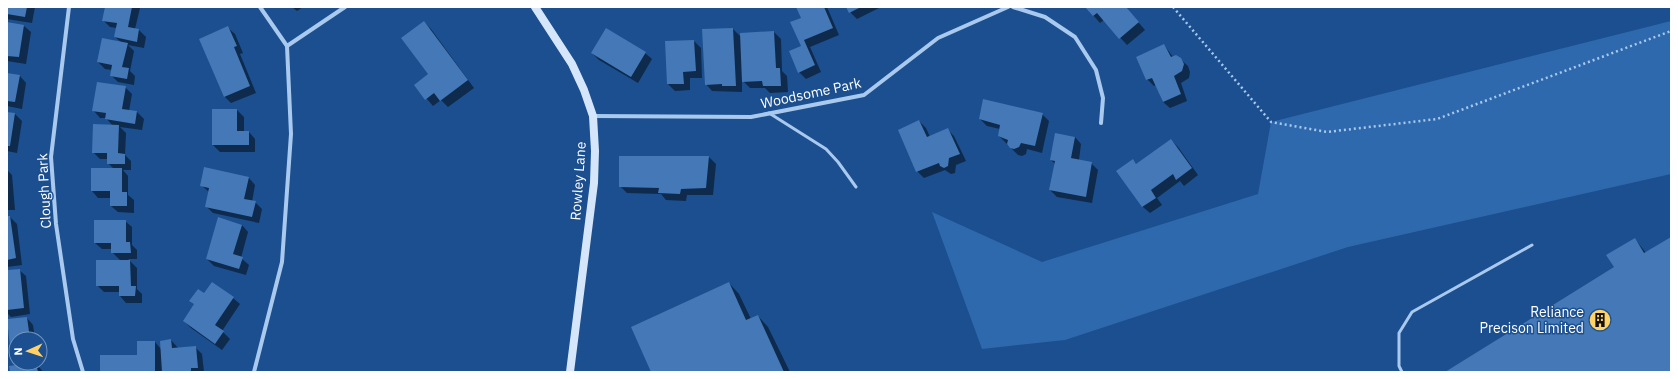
<svg xmlns="http://www.w3.org/2000/svg" width="1678" height="379" viewBox="0 0 1678 379" font-family="'IBM Plex Sans',sans-serif">
	<style>
		.green { fill: #2e69ad }
		.shadow { fill: #0007 }
		.building { fill: #4478b7 }
		.lines { fill: none; stroke-linecap: round; stroke-linejoin: round }
		.path { stroke: #a9c9ee; stroke-width: 2.5; stroke-dasharray: 2 3; stroke-linecap: butt }
		.service { stroke: #a9c9ee; stroke-width: 3 }
		.minor { stroke: #a9c9ee; stroke-width: 4 }
		.secondary { stroke: #d6e6fa; stroke-width: 8 }
		.labels { text-anchor: middle; dominant-baseline: central; stroke-width: 3; stroke-linejoin: round; paint-order: stroke }
		.street-label { font-size: 14px; fill: #fff; stroke: #1b4f8f }
		.poi-label { font-size: 14px; fill: #fff; stroke: #1b4f8f; text-anchor: end }
	</style>
	<rect width="100%" height="100%" fill="#1b4f8f"/>
	<path class="green" d="M1671 21V174L1348 247 1065 340 982 349 932 212 1042 262 1258 194 1271 122Z"/>
	<path class="shadow" d="M7 7H35L32 23 7 19Z
		M106 7H138L140 8 135 29 139 30 146 37 144 48 128 45 134 51 130 71 135 76 134 85 118 82 111 75 112 70 105 69 98 62 121 42 115 37 117 28 110 27 103 20Z
		M292 7H303L297 11Z
		M797 7H827L839 35 810 47 821 72 806 79 799 72 802 47V18Z
		M847 7H881L857 19 850 12Z
		M1086 7H1125L1145 30 1127 45 1104 20 1100 23Z
		M424 22 431 29 474 88 448 107 441 100 433 106 415 85 429 74Z
		M7 23 24 26 31 32 26 64 7 61Z
		M228 28 235 34 243 53 240 54 256 93 231 103 224 96Z
		M733 29 741 37 774 32 781 39 782 71 787 76 788 92 770 93 765 88H750L742 80V92L712 91 706 84Z
		M694 41 701 48 702 78H690V90L675 91 668 84 666 42Z
		M1164 45 1173 57 1180 59 1188 66 1190 72 1189 78 1181 83 1187 101 1170 108 1163 102 1156 85 1154 86 1147 79Z
		M592 53H645L652 59 638 83 599 60Z
		M7 74 20 76 26 83 22 109 7 106Z
		M125 87 132 94 129 111 137 112 144 119 142 130 120 127 126 133 125 155 131 161V170H123L128 176V195L134 200V213L118 212 111 206V198H98L92 191 114 169 108 163V159H100L93 152 113 126 106 118H100L94 111Z
		M237 110 244 117V132H249L255 139V152H220L213 145Z
		M7 113 15 114 22 121 17 153 7 151Z
		M1042 114 1049 121 1042 153 1027 149 1026 154 1022 156 1018 155 999 136 1000 129 987 126 980 119Z
		M919 121 926 128 930 137 947 129 954 136 966 161 956 165 955 173 951 174 945 170 924 178 917 171Z
		M1075 137 1081 144 1079 160 1091 163 1098 170 1092 203 1057 197 1050 190 1055 164 1051 160Z
		M1171 140 1178 147 1198 175 1184 186 1180 181 1157 198 1162 205 1150 213 1143 207 1118 171 1133 161 1137 165Z
		M709 157 716 164 713 195H687L686 201 666 200 661 194 627 193 620 186Z
		M7 170 12 175 15 210H7Z
		M249 178 255 185 252 202H255L262 209 259 223 213 213 206 206 209 192 201 185Z
		M7 217H10L17 224 22 265 7 267Z
		M125 221 132 227V245L137 250V259H128L137 268V289L142 294V303H126L120 296V292H104L97 285 121 261 112 252V249H102L95 243Z
		M242 225 248 232 241 258 249 265 246 275 214 266 207 259Z
		M1671 238V372H1446L1615 268 1635 239 1646 253Z
		M19 270 26 276 30 314 11 317 7 313V271Z
		M729 283 739 294 751 319 758 316 768 327 790 372H653Z
		M204 294 233 298 240 304 222 331 230 339 222 350 191 328 184 321Z
		M27 318 33 325 35 339H16V361L12 356 7 320Z
		M171 340 178 348 195 347 202 354 204 372H101L138 356 155 342 161 349Z
		M36 363 43 372H11Z"/>
	<path class="building" d="M7 7H27L25 17 7 14Z
		M105 7H132L128 27 139 29 137 42 114 37 117 23 102 21Z
		M796 7H824L833 28 804 40 815 65 798 73 789 51 801 46 790 22 801 18Z
		M846 7H861L849 13Z
		M1085 7H1126L1139 22 1119 39 1097 13 1093 16Z
		M424 21 468 80 440 101 434 93 425 100 414 85 428 74 401 38Z
		M7 22 24 25 19 57 7 56Z
		M228 26 237 46 234 47 250 86 224 97 199 39Z
		M606 28 646 52 631 77 591 53Z
		M733 28 736 86H722V84L705 85 702 29Z
		M774 31 776 68H780L781 86H763L762 81 742 82 740 33Z
		M102 38 128 43 122 67 129 68 127 79 110 76 112 65 97 62Z
		M694 40 696 71 683 72 684 84H667L665 41Z
		M1164 44 1171 57 1176 55 1181 58 1184 64 1182 71 1174 76 1181 94 1163 102 1152 78 1146 80 1136 57Z
		M7 73 20 75 15 102 7 101Z
		M97 82 126 86 122 109 137 111 135 124 105 119 106 113 92 111Z
		M983 99 1043 113 1035 146 1021 143 1019 147 1014 149 1010 148 1007 144 1008 140 998 136 1000 125 979 119Z
		M212 109H237V131H249V145H212Z
		M7 112 15 113 10 146H7Z
		M919 120 927 137 948 128 960 154 949 158 948 166 944 168 940 166 939 163 916 172 898 130Z
		M93 124 119 125 118 153 125 154V164H107V153H92Z
		M1055 133 1075 137 1071 158 1092 162 1086 197 1049 190 1055 161 1050 160Z
		M1171 139 1192 168 1176 180 1173 174 1151 190 1156 198 1142 207 1116 171 1133 159 1136 164Z
		M619 156H709L706 188 681 189 680 194 658 193 659 188 619 187Z
		M204 167 249 177 244 199 256 201 252 217 205 207 209 188 200 186Z
		M91 168H122V192H127V206H110V191H91Z
		M7 216H10L16 258 7 260Z
		M218 217 242 225 233 254 243 257 239 269 206 259Z
		M94 220H126V242H130L131 253H111V243H94Z
		M1671 237V372H1445L1614 267 1606 255 1635 238 1644 253Z
		M96 260H130L131 286H136L135 296H119V286H96Z
		M20 269 24 308 7 310V270Z
		M212 282 234 297 215 325 224 331 215 344 183 321 194 304 189 301 198 289 204 293Z
		M729 282 746 320 758 315 784 372H651L631 327Z
		M27 317 30 339H16V356L11 357 7 319Z
		M171 339 172 348 196 346 198 368H191V372H162L160 341Z
		M137 341H155V372H100V355H137Z
		M30 363H36L38 372H10L9 366Z"/>
	<g class="lines">
		<path class="path" d="M1173 7 1271 122 1327 132 1437 119 1671 31"/>
		<path class="service" d="M769 113 826 149 838 162 856 187
			M1402 372 1399 366V333L1412 312 1532 245"/>
		<path class="minor" d="M69 7 51 157 56 224 73 339 83 372
			M1013 7 1045 17 1075 37 1096 70 1103 98 1101 123
			M287 46 345 7
			M593 116 751 117 864 95 938 38 1008 7
			M254 372 282 262 291 134 287 46 260 7"/>
		<path class="secondary" d="M535 7 572 64 584 90 593 116 595 151 594 183 570 372"/>
	</g>
	<defs>
		<g id="building-disc" transform="scale(1.15)"><circle r="9.5" fill="#ffd166" stroke="#1b4f8f"/><path d="M-4-6H4V6H1V3H-1V6H-4ZM-2.5-4.3h1.7v1.8h-1.7ZM.8-4.3h1.7v1.8H.8ZM-2.5-1h1.7V.8h-1.7ZM.8-1h1.7V.8H.8Z" fill="#111"/></g>
	</defs>
	<g fill-rule="evenodd">
		<use href="#building-disc" x="1600" y="320"/>
	</g>
	<g class="labels">
		<g class="street-label">
			<text transform="translate(811 93) rotate(-12)">Woodsome Park</text>
			<text transform="translate(578 181) rotate(-86)">Rowley Lane</text>
			<text transform="translate(44 191) rotate(-93)">Clough Park</text>
		</g>
		<g class="poi-label">
			<text x="1584" y="312">Reliance<tspan x="1584" dy="16">Precison Limited</tspan></text>
		</g>
	</g>
	<rect width="1678" height="379" fill="none" stroke="#ffffff" stroke-width="16"/>
	<g transform="translate(28 351) rotate(267)"><circle r="19" fill="#1b4f8f" stroke="#7695bc"/>
	<path d="M0-3L7 15L0 10L-7 15Z" fill="#ffd166"/>
	<text y="-6" font-size="11" font-weight="bold" text-anchor="middle" fill="#ffffff">N</text>
	</g>
</svg>
